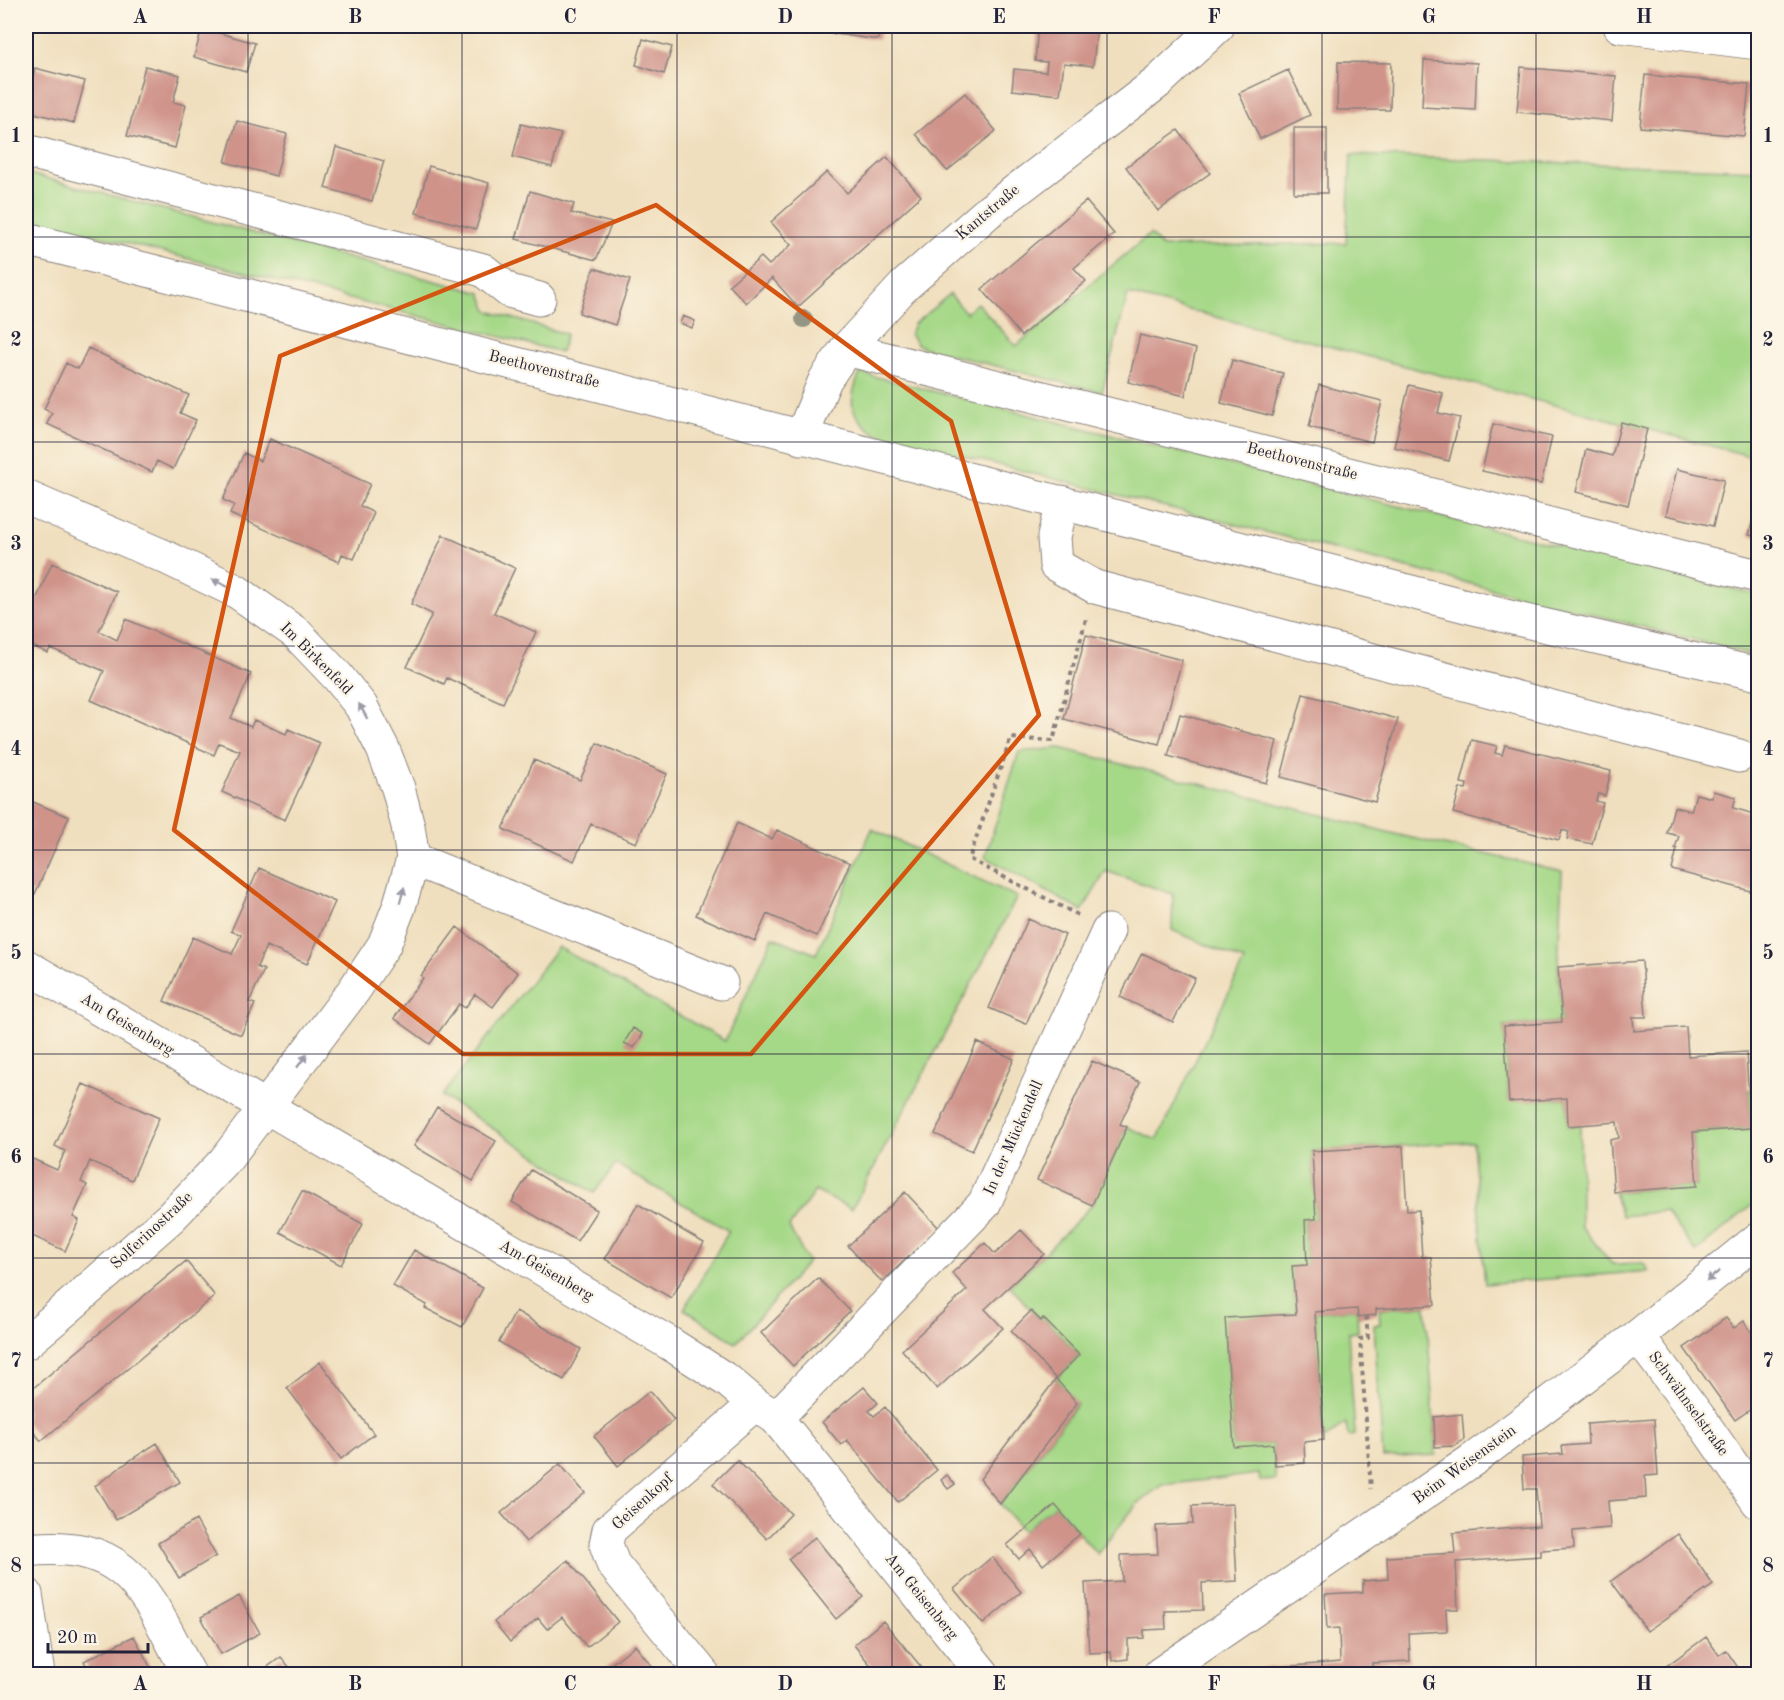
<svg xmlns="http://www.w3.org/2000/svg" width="1784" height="1700" viewBox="0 0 1784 1700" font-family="'Old Standard TT',serif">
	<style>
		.green { fill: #a5d887; stroke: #647d61; stroke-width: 1.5 }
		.building { fill: #cf938a }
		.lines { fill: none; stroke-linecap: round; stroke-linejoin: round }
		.minor-casing { stroke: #89807c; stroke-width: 35 }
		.path { stroke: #89807c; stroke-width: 4; stroke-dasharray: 4.5 4.5; stroke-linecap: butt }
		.minor { stroke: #fff; stroke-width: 33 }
		.tree { fill: #949583 }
		.oneway { fill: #9c9ca7 }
		.marked { fill: none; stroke: #d45411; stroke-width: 4.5; stroke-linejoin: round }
		.grid { fill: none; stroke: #22223b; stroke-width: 1.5; stroke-opacity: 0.55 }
		.labels { text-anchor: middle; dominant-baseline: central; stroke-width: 4.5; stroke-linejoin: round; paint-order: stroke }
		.street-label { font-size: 16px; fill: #22223b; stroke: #fcf5e5 }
		.neatline { fill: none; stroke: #22223b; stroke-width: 2 }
		.grid-label { font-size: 20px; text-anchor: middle; font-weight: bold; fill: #22223b }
	</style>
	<rect width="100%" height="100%" fill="#fcf5e5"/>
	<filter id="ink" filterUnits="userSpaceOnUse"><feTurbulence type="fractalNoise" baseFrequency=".0167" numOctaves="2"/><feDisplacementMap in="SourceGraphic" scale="12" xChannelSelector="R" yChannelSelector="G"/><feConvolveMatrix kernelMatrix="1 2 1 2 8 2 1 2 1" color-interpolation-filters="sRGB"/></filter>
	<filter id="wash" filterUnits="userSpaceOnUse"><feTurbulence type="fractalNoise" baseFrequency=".008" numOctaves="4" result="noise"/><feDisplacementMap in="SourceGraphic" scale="24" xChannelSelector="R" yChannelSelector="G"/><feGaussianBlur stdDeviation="1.35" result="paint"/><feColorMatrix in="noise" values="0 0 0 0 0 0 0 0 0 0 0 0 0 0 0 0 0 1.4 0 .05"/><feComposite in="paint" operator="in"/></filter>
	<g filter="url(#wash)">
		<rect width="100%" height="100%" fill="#f0dfbe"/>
		<path class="green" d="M1351 155 1758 170V458L1128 294 1102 392 927 349 917 344 910 334 914 324 950 294 966 313 977 303 1016 346 1150 234 1162 247 1346 243Z
			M26 173 481 293 488 311 566 334 561 352 26 218Z
			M860 373 1758 595V656L876 434C849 415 847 403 860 373Z
			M1060 748 1403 836 1562 871 1558 967 1562 1022 1504 1026 1509 1101 1567 1098 1568 1126 1580 1125 1581 1226 1612 1264 1643 1263 1649 1271 1485 1284 1473 1142 1312 1151 1316 1219 1305 1220 1307 1265 1292 1267 1296 1314 1225 1319 1234 1446 1273 1444 1276 1480 1260 1481 1259 1474 1162 1485 1137 1504 1097 1554 1055 1505 1023 1531 1000 1504 1077 1404 1056 1379 1079 1355 1044 1319 1041 1321 1010 1286 1044 1254 1092 1205 1127 1127 1157 1140 1244 961 1172 930 1173 894 1106 871 1082 911 985 857 1019 752Z
			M872 829 1017 897 852 1209 815 1191 789 1227 808 1262 736 1343 684 1309 729 1231 616 1164 594 1193 442 1096 558 947 725 1041 773 937 816 954Z
			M1749 1090H1758V1200L1696 1252 1665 1211 1622 1216 1614 1192 1697 1186 1693 1132 1751 1128Z
			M1426 1306 1436 1455 1383 1458 1374 1325 1380 1324 1379 1309Z
			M1357 1309 1358 1332 1348 1333 1355 1435 1348 1436 1346 1423 1324 1440 1315 1312Z"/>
		<g id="blocks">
			<path class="building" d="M824 26H880L878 40 823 32Z
				M1038 26H1097L1093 66 1064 63 1060 95 1012 90 1014 69 1046 72 1047 62 1035 61Z
				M202 28 255 43 246 72 194 57Z
				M643 39 672 47 664 74 636 65Z
				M1424 60 1477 63 1475 110 1422 107Z
				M1338 62 1391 63 1390 110H1337Z
				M145 66 180 75 173 102 186 105 175 148 127 136Z
				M1521 67 1616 76 1612 121 1517 112Z
				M35 68 85 81 74 123 26 111Z
				M1288 70 1310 115 1260 139 1239 93Z
				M1645 75 1749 84 1744 136 1640 127Z
				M965 93 996 131 947 171 916 134Z
				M237 121 287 134 276 176 225 162Z
				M521 124 561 134 552 167 513 157Z
				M1294 128H1327V193H1294Z
				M1178 130 1210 173 1158 211 1126 167Z
				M336 147 384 161 372 201 325 188Z
				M887 157 921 196 798 307 772 278 746 303 729 285 761 257 769 265 791 245 771 222 827 172 847 193Z
				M429 166 489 183 476 229 416 213Z
				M530 191 574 204 571 213 612 223 596 260 516 239Z
				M1086 201 1114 234 1074 268 1086 281 1021 336 982 289Z
				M594 268 630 280 615 325 579 313Z
				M683 316 695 321 692 328 680 323Z
				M1140 335 1196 349 1185 396 1128 382Z
				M88 348 189 395 180 413 196 420 173 469 157 461 152 472 47 424 52 413 44 409 66 363 78 369Z
				M1232 360 1283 373 1272 416 1221 403Z
				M1319 385 1382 401 1372 442 1309 427Z
				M1409 385 1443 393 1438 413 1460 418 1449 461 1394 447Z
				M1621 422 1647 429 1628 505 1576 492 1586 449 1612 456Z
				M1493 424 1552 437 1541 484 1482 471Z
				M270 439 370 484 360 506 374 513 354 559 342 554 339 562 230 514 234 505 223 500 244 453 260 461Z
				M1677 469 1724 480 1713 526 1666 515Z
				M1758 501V537L1749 535Z
				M443 535 515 568 494 613 536 632 503 703 447 678 444 684 407 667 432 614 411 604Z
				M52 563 117 592 99 631 117 640 126 619 251 674 231 718 251 727 254 720 286 734 288 729 320 743 285 820 222 792 240 751 219 743 214 755 91 700 104 671 50 648 48 653 26 643V623Z
				M1086 635 1182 660 1159 744 1064 719Z
				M1303 694 1398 719 1375 802 1281 777Z
				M1180 714 1277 741 1266 783 1168 756Z
				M1472 740 1497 746 1495 753 1502 755 1505 745 1611 771 1605 796 1598 794 1596 801 1603 803 1592 844 1567 839 1569 832 1562 830 1559 840 1453 813 1460 788 1466 789 1467 784 1461 783Z
				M597 743 667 774 636 843 591 824 574 861 503 829 534 760 580 780Z
				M1713 791 1736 797 1733 808 1758 815V893L1672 870 1677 849 1675 848 1679 836 1667 833 1674 807 1691 811 1696 794 1712 798Z
				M26 799 69 817 35 894 26 890Z
				M737 823 772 839 777 830 850 863 817 936 767 914 755 941 696 915Z
				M259 868 335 902 307 964 266 946 257 967 264 970 249 1002 255 1004 241 1035 164 1001 193 937 232 954 241 935 231 931Z
				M1028 919 1065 935 1026 1024 989 1008Z
				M457 927 518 973 493 1007 475 994 465 1008 459 1004 430 1044 394 1018 423 978 421 976Z
				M1142 953 1195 978 1173 1022 1120 997Z
				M1642 961 1646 1017H1633L1634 1031 1686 1027 1688 1056 1746 1052 1751 1128 1693 1132 1697 1186 1614 1192 1610 1140 1619 1138 1617 1122 1568 1126 1567 1098 1509 1102 1504 1026 1562 1022 1558 967Z
				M633 1028 643 1034 634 1048 624 1043Z
				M977 1042 1014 1059 972 1151 935 1134Z
				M1092 1061 1140 1082 1120 1124 1127 1127 1092 1205 1037 1180Z
				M83 1084 159 1118 132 1180 90 1161 81 1182 87 1185 73 1217 79 1220 65 1251 26 1233V1156L57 1170 65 1151 55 1146Z
				M437 1107 496 1141 473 1181 414 1146Z
				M1403 1146 1407 1211 1419 1210 1422 1257H1431L1435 1305 1376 1309V1315L1366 1316 1358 1317 1357 1309 1315 1312 1324 1440 1304 1442 1305 1463 1275 1465 1273 1444 1234 1447 1225 1318 1296 1314 1292 1266 1307 1265 1305 1220 1316 1219 1312 1151Z
				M531 1170 597 1210 577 1241 512 1202Z
				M302 1191 363 1224 341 1265 280 1232Z
				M905 1192 939 1228 882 1282 848 1246Z
				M638 1204 704 1243 671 1298 605 1259Z
				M1021 1230 1044 1254 985 1309 1003 1328 937 1389 902 1350 967 1290 952 1273 985 1243 995 1254Z
				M414 1250 483 1288 462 1327 425 1308 427 1305 393 1286Z
				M186 1261 215 1296 41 1441 26 1422V1394Z
				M818 1278 850 1311 793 1366 761 1333Z
				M516 1311 581 1349 564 1380 499 1342Z
				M1031 1311 1041 1321 1043 1318 1079 1355 1056 1379 1011 1331Z
				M1726 1318 1734 1328 1744 1321 1758 1341V1346L1751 1352 1758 1363V1404L1735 1420 1684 1348Z
				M320 1362 374 1434 341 1459 287 1388Z
				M1056 1379 1077 1403 1000 1504 980 1479Z
				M864 1387 878 1403 869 1411 874 1416 885 1407 937 1470 898 1502 847 1440 841 1445 822 1422Z
				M650 1391 674 1420 618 1466 594 1436Z
				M1462 1414 1464 1439 1455 1446 1435 1447 1434 1417Z
				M1654 1419 1658 1475 1645 1476 1646 1498 1608 1501 1610 1528 1573 1531 1574 1548 1541 1550V1556L1456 1562 1458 1609H1446L1447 1631 1409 1633 1410 1661 1372 1663 1373 1674H1257V1669L1340 1662 1339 1628 1327 1629 1325 1594 1363 1592V1581L1388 1579 1387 1557 1455 1553 1453 1533 1539 1526 1536 1489H1524L1522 1457 1563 1454 1562 1446 1588 1444 1587 1424Z
				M157 1443 180 1482 116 1520 95 1486 132 1459Z
				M737 1460 791 1514 767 1539 713 1484Z
				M560 1464 585 1493 526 1542 501 1513Z
				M947 1475 955 1484 948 1489 941 1480Z
				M1233 1504 1237 1581 1202 1583 1203 1610 1165 1611 1166 1629 1144 1630V1638L1128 1639V1659L1112 1661 1111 1652 1089 1653 1085 1583 1122 1581 1121 1555 1158 1554 1156 1526 1193 1524 1192 1506Z
				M1055 1505 1080 1534 1043 1565 1030 1549 1019 1559 1007 1545Z
				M196 1520 216 1556 179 1578 158 1543Z
				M1678 1534 1713 1585 1647 1631 1611 1581Z
				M815 1537 863 1597 836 1619 788 1559Z
				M992 1557 1021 1592 983 1624 954 1589Z
				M568 1560 618 1622 587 1647 562 1617 547 1629 538 1618 510 1642 494 1622Z
				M239 1596 260 1633 221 1654 201 1617Z
				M883 1621 908 1651 927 1674H878L854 1645Z
				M134 1636 154 1674H91L84 1661Z
				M1706 1637 1719 1655 1726 1650 1739 1669 1731 1674H1670L1665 1667Z
				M635 1645 658 1674H609L605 1669Z
				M281 1657 295 1674H258Z"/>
		</g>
	</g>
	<g filter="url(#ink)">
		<use href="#blocks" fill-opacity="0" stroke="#89807c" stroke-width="1.5"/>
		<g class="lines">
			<g class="minor-casing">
				<path id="minor" d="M1620 26 1758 43
					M26 151 483 270 509 291 539 299
					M26 239 1517 619 1758 674
					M846 349 1758 576
					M801 438 825 380 846 349 904 286 988 212 1158 82 1218 26
					M26 497 163 556 236 591 296 633 338 677 361 706 383 749 398 788 408 826 413 859 399 907 384 945 354 990 224 1162 171 1217 65 1310 26 1343
					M1062 502 1054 537 1056 565 1095 587 1739 756
					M413 859 721 983
					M26 966 669 1343 728 1381 755 1404 776 1418 983 1674
					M1638 1336 1701 1420 1758 1502
					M776 1418 984 1204 1108 931
					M26 1550C131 1538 146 1595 189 1674
					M26 1594 38 1674
					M703 1674 613 1564 606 1544 609 1530 755 1404
					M1160 1674 1474 1459 1638 1336 1758 1239"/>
			</g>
			<path class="path" d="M1078 915 969 859 1011 738 1053 741 1086 619
				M1366 1316 1368 1338 1360 1339 1371 1489"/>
			<use href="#minor" class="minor"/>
		</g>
		<circle class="tree" cx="804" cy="319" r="9"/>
		<defs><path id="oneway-solid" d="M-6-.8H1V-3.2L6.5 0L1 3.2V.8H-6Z" transform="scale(1.5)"/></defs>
		<g class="oneway">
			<use href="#oneway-solid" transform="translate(220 583) rotate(-155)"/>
			<use href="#oneway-solid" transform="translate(363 711) rotate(-119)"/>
			<use href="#oneway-solid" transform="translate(402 895) rotate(-74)"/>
			<use href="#oneway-solid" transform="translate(302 1061) rotate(-53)"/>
			<use href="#oneway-solid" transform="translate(1713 1276) rotate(141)"/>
		</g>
	</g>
	<path class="marked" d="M656 205 951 421 1039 715 751 1054H463L174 830 280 356Z"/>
	<path class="grid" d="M248 26V1674M462 26V1674M677 26V1674M892 26V1674M1107 26V1674M1322 26V1674M1536 26V1674M26 237H1758M26 442H1758M26 646H1758M26 850H1758M26 1054H1758M26 1258H1758M26 1463H1758"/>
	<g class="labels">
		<g class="street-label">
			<text transform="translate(988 213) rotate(-40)">Kantstraße</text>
			<text transform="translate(544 370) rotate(14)">Beethovenstraße</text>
			<text transform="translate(1302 462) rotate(14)">Beethovenstraße</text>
			<text transform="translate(316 659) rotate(45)">Im Birkenfeld</text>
			<text transform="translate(127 1025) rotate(31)">Am Geisenberg</text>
			<text transform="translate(1014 1138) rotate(-66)">In der Mückendell</text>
			<text transform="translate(152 1231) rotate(-43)">Solferinostraße</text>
			<text transform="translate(546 1271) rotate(30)">Am Geisenberg</text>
			<text transform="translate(1688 1404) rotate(54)">Schwähnselstraße</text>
			<text transform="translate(1465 1465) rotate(-36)">Beim Weisenstein</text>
			<text transform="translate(643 1502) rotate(-42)">Geisenkopf</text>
			<text transform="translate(921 1597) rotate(51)">Am Geisenberg</text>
		</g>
	</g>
	<rect width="1784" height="1700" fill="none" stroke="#fcf5e5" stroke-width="66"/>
	<path d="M48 1643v9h100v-9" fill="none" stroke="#22223b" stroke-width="3"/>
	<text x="57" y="1643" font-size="18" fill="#22223b" stroke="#fcf5e5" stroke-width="4.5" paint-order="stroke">20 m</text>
	<rect x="33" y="33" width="1718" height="1634" class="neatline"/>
	<g class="grid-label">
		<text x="140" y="23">A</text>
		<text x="355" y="23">B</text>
		<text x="570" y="23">C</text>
		<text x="785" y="23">D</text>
		<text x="999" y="23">E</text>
		<text x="1214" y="23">F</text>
		<text x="1429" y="23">G</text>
		<text x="1644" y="23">H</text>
		<text x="16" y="142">1</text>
		<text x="1768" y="142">1</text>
		<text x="16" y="346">2</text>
		<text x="1768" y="346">2</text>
		<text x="16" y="550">3</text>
		<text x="1768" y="550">3</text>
		<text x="16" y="755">4</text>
		<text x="1768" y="755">4</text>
		<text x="16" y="959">5</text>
		<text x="1768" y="959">5</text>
		<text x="16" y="1163">6</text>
		<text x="1768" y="1163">6</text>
		<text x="16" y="1367">7</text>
		<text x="1768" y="1367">7</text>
		<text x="16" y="1572">8</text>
		<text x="1768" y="1572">8</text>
		<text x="140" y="1690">A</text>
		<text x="355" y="1690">B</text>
		<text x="570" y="1690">C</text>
		<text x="785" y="1690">D</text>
		<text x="999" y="1690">E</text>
		<text x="1214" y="1690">F</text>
		<text x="1429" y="1690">G</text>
		<text x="1644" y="1690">H</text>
	</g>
</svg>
